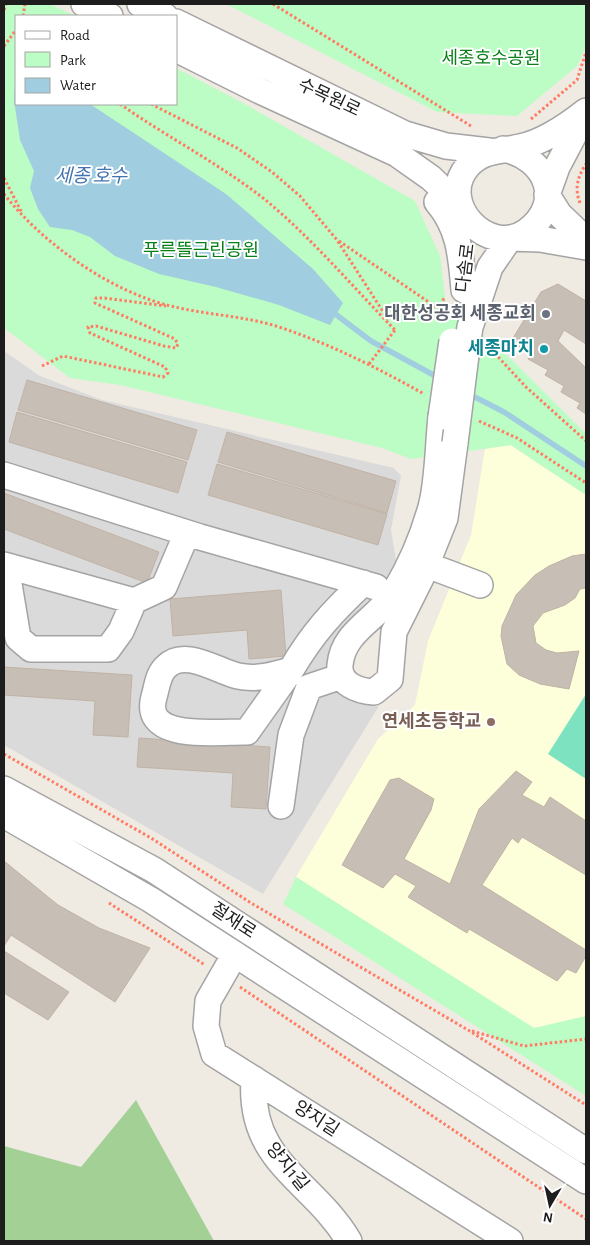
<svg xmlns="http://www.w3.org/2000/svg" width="590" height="1245" viewBox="0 0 590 1245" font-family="'Alegreya Sans','Noto Sans KR',sans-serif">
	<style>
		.residential { fill: #dbdada }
		.education { fill: #fdffdb }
		.forest { fill: #a3d095 }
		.park { fill: #bcfcc5 }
		.pitch { fill: #7ce2c0 }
		.water { fill: #a0cddf }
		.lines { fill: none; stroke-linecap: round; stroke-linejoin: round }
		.stream { stroke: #a0cddf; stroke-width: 5.5 }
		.building { fill: #c7beb5; stroke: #c1b2a4 }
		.minor-casing { stroke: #a4a4a4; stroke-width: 28 }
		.path { stroke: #ff7c63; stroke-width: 3; stroke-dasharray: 2.5 2.5; stroke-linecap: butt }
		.minor { stroke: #fff; stroke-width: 25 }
		.minor-bridge-casing { stroke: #a4a4a4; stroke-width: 28; stroke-linecap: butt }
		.minor-bridge { stroke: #fff; stroke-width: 25 }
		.worship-dot { fill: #6b7280; stroke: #fff; stroke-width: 2 }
		.culture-dot { fill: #0f9aa8; stroke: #fff; stroke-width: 2 }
		.education-dot { fill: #8d6e63; stroke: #fff; stroke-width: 2 }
		.labels { text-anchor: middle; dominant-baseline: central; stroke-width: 4; stroke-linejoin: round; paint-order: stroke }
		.park-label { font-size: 18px; fill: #068017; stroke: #fff }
		.street-label { font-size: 18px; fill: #1d1d1d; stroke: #fff }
		.worship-label { font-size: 18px; font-weight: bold; fill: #5b616d; stroke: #fff; text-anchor: end }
		.culture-label { font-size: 18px; font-weight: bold; fill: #0d838f; stroke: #fff; text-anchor: end }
		.education-label { font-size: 18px; font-weight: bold; fill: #785e54; stroke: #fff; text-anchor: end }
		.water-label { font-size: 19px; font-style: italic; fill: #4575b1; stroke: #fff }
	</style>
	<rect width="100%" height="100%" fill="#efebe2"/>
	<path class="residential" d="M4 351 40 376 102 400 394 468 401 476 391 530 396 561 387 581 373 603 345 627 332 646 330 673 339 693 356 703 379 706 263 894 4 745Z"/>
	<path class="education" d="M510 445 586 495V1016L534 1029 296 877 378 739 415 705 428 641 471 535 485 449Z"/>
	<path class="forest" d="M136 1100 214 1241H4V1146L81 1167Z"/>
	<path class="park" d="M4 4H50L75 16H16V104H176V68L245 104 415 201 440 256 446 306 512 360 586 434V495L511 445 411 459 382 448 120 385 70 378 4 328Z
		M226 4H586V46L577 66 517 116 437 112Z
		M296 877 534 1028 586 1016V1096L283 904Z"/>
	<path class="pitch" d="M586 694V779L548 754Z"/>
	<path class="water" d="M16 69V104H90L226 194 313 269 343 303 330 325 279 305 216 287 159 274 115 256 90 237 72 230 50 227 38 209 30 188 34 171 20 140 14 100Z"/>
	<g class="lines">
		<path class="stream" d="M330 310 371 341 441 379
			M467 393 504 412 586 466"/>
	</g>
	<path class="building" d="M558 284 586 301V344L564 330 558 341 586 368V414L577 408 580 403 561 392 564 386 545 375 548 370 528 359 530 354 510 343 541 292Z
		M27 380 197 430 188 460 18 410Z
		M17 412 187 462 178 493 9 442Z
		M227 432 396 481 387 513 218 462Z
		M217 464 387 514 378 545 208 495Z
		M4 493 159 552 147 583 4 529Z
		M586 554V588L580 589 575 598 565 605 543 613 533 626 536 643 546 650 557 653 579 651 569 689 540 684 519 675 507 664 501 636 502 626 516 595 535 575 549 566 572 556Z
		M281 590 286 656 249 659 247 630 173 636 170 599Z
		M4 667 132 675 128 737 93 735 95 701 4 695Z
		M139 738 270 747 266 809 231 807 233 773 137 767Z
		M516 771 532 782 522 795 544 807 550 797 586 821V875L522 837 518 843 512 838 482 885 586 950V956L576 973 567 969 557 981 469 929 467 933 408 897 416 886 395 874 383 888 342 865 390 780 399 778 434 799 431 810 404 859 450 884 479 809Z
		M4 861 58 905 99 928 150 948 115 1002 11 935 4 946Z
		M4 951 69 992 48 1020 4 993Z"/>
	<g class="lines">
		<g class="minor-casing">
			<path id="minor" d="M84 4 110 16
				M140 4 165 16
				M176 22 405 134 446 146 489 151
				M176 49 260 91 397 154 431 178 460 206
				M586 112 557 167 547 195 559 214 586 240
				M503 149C547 157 565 203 527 231 488 259 436 202 468 166 483 149 500 152 520 147 544 142 567 126 586 111
				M437 202C460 229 461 257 464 290
				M466 355 470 327 490 267 510 238 540 239 586 247
				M441 417C438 444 438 482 431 507 423 536 410 566 395 591 379 619 343 630 340 665 338 684 358 691 374 692L390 679 394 632 421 578 445 518 455 443
				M4 475 200 537 376 587
				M4 565 134 601 164 587 187 533
				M427 565 480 585
				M6 566 18 638 31 649H108L121 631 134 601
				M291 670 247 732C221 731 141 743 154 697 157 687 158 673 167 666 185 648 219 672 238 676 256 680 274 675 291 670 312 634 332 612 363 583
				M4 789 154 870 586 1151
				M281 806 291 735 309 687 342 676
				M4 815 151 900 586 1181
				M235 954 208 1001 206 1026 214 1054 510 1241
				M254 1079C248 1163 313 1180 349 1241"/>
		</g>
		<path class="path" d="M273 4 471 126
			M4 10 6 4
			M23 16 25 4
			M4 46 16 30
			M120 104C167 137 218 163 263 198 309 235 353 287 395 330
			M151 104 237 148 272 172 300 196 337 240 389 321
			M531 119 577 80 586 52
			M4 178 22 213
			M4 194C43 244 112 293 175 307 209 315 243 316 276 326 328 343 376 367 424 394
			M580 203C574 188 578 176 586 164
			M339 241 439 309 444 298
			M488 346 526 387 586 441
			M369 364 395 330
			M42 366 63 356 163 377 168 373 165 367 90 333 88 327 96 326 164 346 176 348 178 344 175 339 95 303 96 298H104L166 306
			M479 421 517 438 586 483
			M4 754 151 838 251 903 468 1030 586 1105
			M109 903 205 965
			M240 987 586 1219
			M472 1031 524 1046 586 1039"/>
		<use href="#minor" class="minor"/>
		<g class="minor-bridge-casing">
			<path id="minor-bridge" d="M441 417 452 341
				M455 443 466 355"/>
		</g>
		<use href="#minor-bridge" class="minor-bridge"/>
	</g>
	<circle class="worship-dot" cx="546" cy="314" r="5"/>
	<circle class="culture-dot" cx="544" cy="349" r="5"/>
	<circle class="education-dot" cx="491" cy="722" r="5"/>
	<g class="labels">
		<g class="park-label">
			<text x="491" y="59">세종호수공원</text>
			<text x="201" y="251">푸른뜰근린공원</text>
		</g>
		<g class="street-label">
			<text transform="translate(329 98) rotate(25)">수목원로</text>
			<text transform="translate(466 268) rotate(-83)">다솜로</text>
			<text transform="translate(233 921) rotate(33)">절재로</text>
			<text transform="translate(316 1119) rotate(33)">양지길</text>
			<text transform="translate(287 1167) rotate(51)">양지1길</text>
		</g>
		<g class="worship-label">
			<text x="536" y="314">대한성공회 세종교회</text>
		</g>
		<g class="culture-label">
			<text x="534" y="349">세종마치</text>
		</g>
		<g class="education-label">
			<text x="481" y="722">연세초등학교</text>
		</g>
		<g class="water-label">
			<text x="91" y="176">세종 호수</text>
		</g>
	</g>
	<rect width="590" height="1245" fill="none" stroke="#1d1d1d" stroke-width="10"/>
	<rect x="15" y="15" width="162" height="90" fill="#ffffff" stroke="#a5a5a5"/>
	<rect x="25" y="31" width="25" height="8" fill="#ffffff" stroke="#a5a5a5"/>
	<text x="60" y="40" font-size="15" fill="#1d1d1d">Road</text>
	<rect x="25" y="52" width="25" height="15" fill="#bcfcc5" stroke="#a5a5a5"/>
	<text x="60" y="65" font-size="15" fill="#1d1d1d">Park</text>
	<rect x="25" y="78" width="25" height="15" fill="#a0cddf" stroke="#a5a5a5"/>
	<text x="60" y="90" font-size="15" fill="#1d1d1d">Water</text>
	<g transform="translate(550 1205) rotate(189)" stroke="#ffffff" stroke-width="4" paint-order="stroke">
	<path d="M0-4L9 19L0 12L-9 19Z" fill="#1d1d1d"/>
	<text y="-8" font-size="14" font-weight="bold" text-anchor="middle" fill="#1d1d1d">N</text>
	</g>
</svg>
